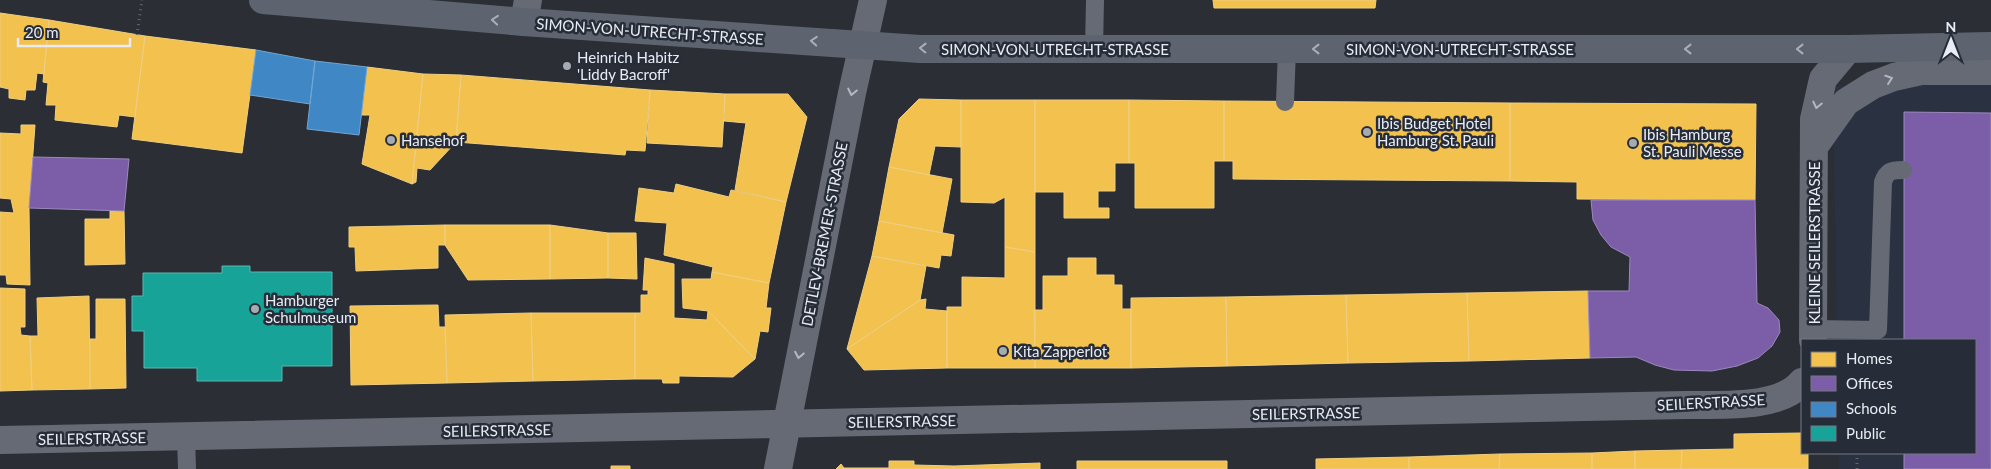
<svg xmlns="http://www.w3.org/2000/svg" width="1991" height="469" viewBox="0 0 1991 469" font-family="Lato,sans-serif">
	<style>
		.built { fill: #2a3140 }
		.homes { fill: #f2c14e; stroke: #efce80 }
		.offices { fill: #7b5ea7; stroke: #9c89be }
		.schools { fill: #3f88c5; stroke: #72a6d3 }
		.public { fill: #17a398; stroke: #56b9b4 }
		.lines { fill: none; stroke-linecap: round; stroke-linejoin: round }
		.path { stroke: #62666e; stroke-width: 3; stroke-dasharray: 1 4; stroke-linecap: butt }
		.service { stroke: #666a75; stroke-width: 18 }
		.minor { stroke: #666a75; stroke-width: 28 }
		.secondary { stroke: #5e646f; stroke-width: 28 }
		.oneway { stroke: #aaafb8 }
		.oneway2 { stroke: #b5b8c1 }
		.poi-dot { fill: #a6aab1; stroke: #272d38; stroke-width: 2 }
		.labels { text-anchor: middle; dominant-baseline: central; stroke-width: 5; stroke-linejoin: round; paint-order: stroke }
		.street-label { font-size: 15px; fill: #e9ecf4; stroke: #272d38 }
		.poi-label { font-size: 15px; fill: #e9ecf4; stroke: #272d38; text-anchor: start }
	</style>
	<rect width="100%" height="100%" fill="#2b2e34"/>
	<path class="built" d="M1991 84V469H1839V453H1975V340H1837L1833 86Z"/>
	<path class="homes" d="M1213 0H1376L1375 8H1214Z
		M0 13 49 20 44 74 37 73 35 90H26L25 100 9 98V89L0 87Z
		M49 20 145 36 135 117 119 115 117 127 55 120 56 105H46L48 83 43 82Z
		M145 36 256 50 242 153 132 139Z
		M367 67 423 74 412 184 362 164 370 115H361Z
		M423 74 461 75 456 142 430 170 417 168 416 182 412 184Z
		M461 75 650 90 645 151 626 150 625 155 456 142Z
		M650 90 725 94 722 147 647 143Z
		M725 94H788L807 117 786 202 735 190 746 123 724 121Z
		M919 99 961 100V147L935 146 929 175 889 167 899 119Z
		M961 100H1035V252L1005 247V197L994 203 961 202Z
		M1035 100H1129V163H1115V191H1098V208H1109V218H1064V192H1035Z
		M1129 100 1224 101V161H1214V208H1135V163H1129Z
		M1224 101 1510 103V181L1233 179V161H1224Z
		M1510 103 1756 104 1755 200 1577 199V182L1510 181Z
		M21 125H35L29 208 30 285 7 284 6 275H0V212L14 213 11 199 0 198V133L21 134Z
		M889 167 952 179 942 233 879 221Z
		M676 184 729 197 731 190 786 202 769 283 712 272 713 267 664 255 667 223 635 221 639 188 674 193Z
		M110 211H124L125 264 85 265V219H110Z
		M879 221 954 235 951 256 941 255 939 268 872 256Z
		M445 225H550V279L468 280 445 245Z
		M445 225V245H438V268L356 271 355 247H349V227Z
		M550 225 608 233V278L550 279Z
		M608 233H636L637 279 608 278Z
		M1005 247 1035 252V368H947V307H962V277L1005 278Z
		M872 256 926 266 920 300 847 349Z
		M645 258 674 264V318L707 320 708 311 755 359 733 377 679 376V383H663L662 379H635V313H641V295H648V290H643Z
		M1068 258H1096V275H1114V285H1122V309H1131V368H1035L1034 310H1043V276H1068Z
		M712 272 769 283 766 308H771L768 332 760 331 755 359 708 311 683 308 682 279H711Z
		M0 288 25 289V327H20L21 335 30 336 32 390 0 391Z
		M1588 291 1590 358 1469 361 1467 293Z
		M1467 293 1469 361 1348 363 1346 295Z
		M1346 295 1348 363 1227 366 1226 297Z
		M89 296 90 389 32 390 30 336H38L37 298Z
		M1226 297 1227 366 1131 368V298Z
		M96 299H125L126 388 90 389V339H96Z
		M926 299 925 309 947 311V368L864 370 847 349 920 300Z
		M438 305 439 327H445L447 383 351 385 350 306Z
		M531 313H635V379L533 381Z
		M531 313 533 381 447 383 445 315Z
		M1802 433V453H1808V469H1681L1682 450 1734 449V434Z
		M1682 450 1681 469H1635V451Z
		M1635 451V469H1592V453Z
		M1592 453V469H1499L1500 454Z
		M1500 454 1499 469H1409V457Z
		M1409 457V469H1316V459Z
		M889 461H914V465L954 466V469H836L841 464 844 468H889Z
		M1077 461H1227V469H1077Z
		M1040 463V469H954V466Z
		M611 466H630V469H611Z"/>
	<path class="offices" d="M1904 112 1991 113V469H1904V453H1975V340H1904Z
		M33 157 129 159 124 211 29 208Z
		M1591 200H1755L1757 303 1768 308 1779 320 1780 332 1772 346 1758 358 1737 366 1712 371 1674 370 1655 365 1636 357 1590 358 1588 291H1629L1630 257 1611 247 1601 235 1593 220Z"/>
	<path class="schools" d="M256 50 315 61 310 104 250 95Z
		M315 61 367 67 359 135 307 129Z"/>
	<path class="public" d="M222 266H250V272H332V366H282V381H197V368H144V331H132V296H143V273H222Z"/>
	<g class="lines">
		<path class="path" d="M137 35 142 0
			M1857 453V469"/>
		<path class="service" d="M1094 49 1095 0
			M1285 102 1287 49
			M1813 329 1878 330 1883 182C1887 171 1891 170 1903 170
			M186 436 187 469"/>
		<path class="minor" d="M524 22 528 0
			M1814 147 1846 102 1873 85 1894 77 1921 71H1991
			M1813 340 1814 119 1823 79 1848 49
			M0 440 1685 405C1718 404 1779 410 1802 382
			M778 469 852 93 873 0"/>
		<path class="secondary" d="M263 0 524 22 920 49H1848L1991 46"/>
	</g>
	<defs><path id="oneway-chevron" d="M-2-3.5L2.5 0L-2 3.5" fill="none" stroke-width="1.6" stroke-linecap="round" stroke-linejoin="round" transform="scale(1.25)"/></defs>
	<g class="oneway">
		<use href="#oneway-chevron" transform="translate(495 20) rotate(-175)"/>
		<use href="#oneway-chevron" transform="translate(814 41) rotate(-176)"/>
		<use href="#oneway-chevron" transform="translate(923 48) rotate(-179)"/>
		<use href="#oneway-chevron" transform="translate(1316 49) rotate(-180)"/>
		<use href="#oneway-chevron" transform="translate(1688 49) rotate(180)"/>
		<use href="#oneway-chevron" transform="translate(1800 49) rotate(180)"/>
	</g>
	<g class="oneway2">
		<use href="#oneway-chevron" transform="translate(1889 79) rotate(-19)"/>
		<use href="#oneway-chevron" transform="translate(852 92) rotate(102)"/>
		<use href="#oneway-chevron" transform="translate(1817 105) rotate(103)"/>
		<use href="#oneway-chevron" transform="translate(799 355) rotate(101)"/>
	</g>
	<g class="poi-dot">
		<circle cx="567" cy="66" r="5"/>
		<circle cx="1367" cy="132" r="5"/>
		<circle cx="391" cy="140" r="5"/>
		<circle cx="1633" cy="143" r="5"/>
		<circle cx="255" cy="309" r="5"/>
		<circle cx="1003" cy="351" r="5"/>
	</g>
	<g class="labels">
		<g class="street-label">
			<text transform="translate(650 31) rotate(4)">SIMON-VON-UTRECHT-STRASSE</text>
			<text x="1055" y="49">SIMON-VON-UTRECHT-STRASSE</text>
			<text x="1460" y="49">SIMON-VON-UTRECHT-STRASSE</text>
			<text transform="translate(824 234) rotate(-79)">DETLEV-BREMER-STRASSE</text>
			<text transform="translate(1814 243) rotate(-90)">KLEINE SEILERSTRASSE</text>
			<text transform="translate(1711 402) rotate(-3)">SEILERSTRASSE</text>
			<text transform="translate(1306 413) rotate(-1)">SEILERSTRASSE</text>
			<text transform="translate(902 421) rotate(-1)">SEILERSTRASSE</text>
			<text transform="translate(497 430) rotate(-1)">SEILERSTRASSE</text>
			<text transform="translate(92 438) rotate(-1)">SEILERSTRASSE</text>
		</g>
		<g class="poi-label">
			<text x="577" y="57">Heinrich Habitz<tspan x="577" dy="17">'Liddy Bacroff'</tspan></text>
			<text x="1377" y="123">Ibis Budget Hotel<tspan x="1377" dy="17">Hamburg St. Pauli</tspan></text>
			<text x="1643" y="134">Ibis Hamburg<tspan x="1643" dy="17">St. Pauli Messe</tspan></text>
			<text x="401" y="140">Hansehof</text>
			<text x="265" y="300">Hamburger<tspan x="265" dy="17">Schulmuseum</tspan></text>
			<text x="1013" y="351">Kita Zapperlot</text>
		</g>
	</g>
	<rect x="1801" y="339" width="175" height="115" fill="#272d38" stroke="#757983"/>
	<rect x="1811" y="352" width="25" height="15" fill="#f2c14e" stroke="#757983"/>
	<text x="1846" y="364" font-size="15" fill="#e9ecf4">Homes</text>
	<rect x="1811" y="376" width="25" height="15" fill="#7b5ea7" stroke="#757983"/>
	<text x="1846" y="389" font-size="15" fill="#e9ecf4">Offices</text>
	<rect x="1811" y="402" width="25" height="15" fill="#3f88c5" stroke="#757983"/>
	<text x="1846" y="414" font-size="15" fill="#e9ecf4">Schools</text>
	<rect x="1811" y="426" width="25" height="15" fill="#17a398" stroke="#757983"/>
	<text x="1846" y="439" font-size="15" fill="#e9ecf4">Public</text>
	<g transform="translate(1951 40)" stroke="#272d38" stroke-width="4" paint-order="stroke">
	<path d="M0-4L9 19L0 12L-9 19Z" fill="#e9ecf4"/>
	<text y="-8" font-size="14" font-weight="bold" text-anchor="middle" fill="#e9ecf4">N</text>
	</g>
	<path d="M18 38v8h112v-8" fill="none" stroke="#e9ecf4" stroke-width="2.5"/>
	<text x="25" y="38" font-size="15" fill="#e9ecf4" stroke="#272d38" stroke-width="4" paint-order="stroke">20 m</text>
</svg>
